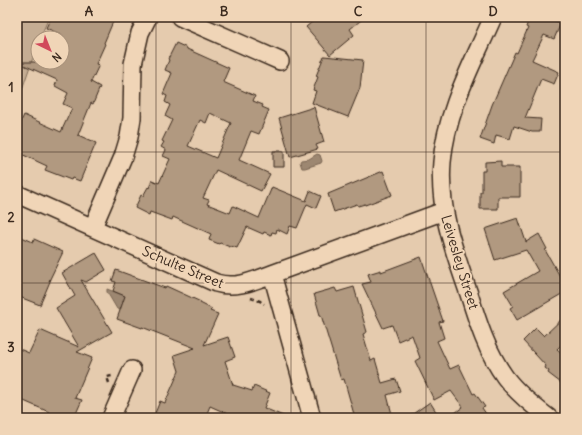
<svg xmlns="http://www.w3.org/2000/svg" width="582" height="435" viewBox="0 0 582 435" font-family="Delius,sans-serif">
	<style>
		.green { fill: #c5ad93; stroke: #806c58 }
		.water { fill: #9d8771; stroke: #766250 }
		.building { fill: #b19980; stroke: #3b2a1e; fill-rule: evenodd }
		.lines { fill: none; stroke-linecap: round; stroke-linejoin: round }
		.minor-casing { stroke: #3b2a1e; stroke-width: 20 }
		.path { stroke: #3b2a1e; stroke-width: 2.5; stroke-dasharray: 4 3; stroke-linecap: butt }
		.minor { stroke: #f0d5b7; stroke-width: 17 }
		.grid { fill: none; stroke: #3b2a1e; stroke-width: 1; stroke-opacity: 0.55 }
		.labels { text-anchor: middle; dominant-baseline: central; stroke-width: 4; stroke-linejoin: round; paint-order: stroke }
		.street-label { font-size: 14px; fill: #3b2a1e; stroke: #f0d5b7 }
		.neatline { fill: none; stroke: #3b2a1e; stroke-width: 1.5 }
		.grid-label { font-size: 13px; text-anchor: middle; font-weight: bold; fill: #3b2a1e }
	</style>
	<rect width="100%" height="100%" fill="#e5cbae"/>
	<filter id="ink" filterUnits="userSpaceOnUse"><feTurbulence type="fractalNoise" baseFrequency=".025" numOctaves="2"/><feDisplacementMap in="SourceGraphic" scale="8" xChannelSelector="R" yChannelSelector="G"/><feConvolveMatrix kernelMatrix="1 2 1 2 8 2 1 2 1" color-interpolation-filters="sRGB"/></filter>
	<g filter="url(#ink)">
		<path class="green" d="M17 17H49L40 38H38V43L17 104Z"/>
		<path class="water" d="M317 154 320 155 322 161 321 163 305 168H302L300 162 301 160 309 159Z
			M107 289 125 296 120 310 117 309 107 292Z"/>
		<path class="building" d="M51 17H115L104 43 105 44 96 64 99 65 91 82 100 87 93 104 91 103 78 135 96 143 80 181 72 178 71 180 45 170 47 166 17 152V130L24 115 61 132 72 108 63 104 68 93 55 86 57 80 17 62H62V35L46 28Z
			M318 17H365L350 29 354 35 330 55 306 27Z
			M530 17H546L561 23 554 39 544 35 532 60 559 72 554 84 541 79 525 118 541 119 540 132H532L514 126 510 139 496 135 494 144 480 139 492 105 515 52 517 53 528 28 526 27Z
			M176 43 187 48V49L229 68 223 82 255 96 253 101 263 105 262 107 269 110 259 134 251 131 239 160 270 174 261 191 216 170 203 198 209 200 207 204 230 213 233 206 259 218 272 187 306 201 310 191 321 196 316 208 307 204 297 228 290 226 287 234 277 229 276 233 272 232 271 235 264 232 263 234 247 227 237 248 231 246 230 247 220 243 219 244 209 240 211 234 173 217 172 220 150 212 149 215 135 208 141 195 143 196 148 187 149 188 152 180 159 183 170 159 163 156 166 150 161 147 164 142 162 141 172 120 165 116 170 105 165 102 167 96 163 94 172 73 165 70 169 60 168 59ZM210 113 231 123 216 158 188 146 200 120 206 123Z
			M324 56 363 60 360 88 348 117 312 103 316 91 313 90 318 77 316 76Z
			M314 107 324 142 316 145 318 149 290 157 279 118Z
			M273 151H284V167H273Z
			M501 161V167H520V197H498V209H480V192H482V171H485V162Z
			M383 171 392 195 365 205V204L358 206 357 204 334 212 328 194Z
			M518 218 526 242 539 234 547 249 545 250 565 285V292L517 320 510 308 513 306 504 291 538 271 526 250 495 260 485 229Z
			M17 235 33 242 34 239 63 252 49 281 51 279 40 305 17 296Z
			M96 253 106 270 86 282 81 280 112 332 77 352 92 358 75 398 82 400 74 418H47L49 412 17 398V348L29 353 40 330 79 347 56 308 75 296 62 273Z
			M421 257 443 321 439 322 444 338 437 341 450 369 459 365 473 394 475 393 485 407 482 408 489 418H448L463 407 451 391 434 400 415 361 420 358 412 335 398 341 392 325 383 328 362 284 371 282 368 274 381 270V272Z
			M116 270 165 288 166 286 201 302 200 303 212 309 210 311 218 314 204 345 228 337 235 357 225 361 233 385 252 391 254 386 270 393 264 408 288 418H237L210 406 205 418H153L160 401 165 403 179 371 174 355 195 348 142 327V328L117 319 125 296 113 291 116 282 112 281Z
			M354 287 367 332 363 334 371 361 375 359 382 383 396 379 400 391 387 395 393 418H355L344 379 341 380 321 315H320L314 294 335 288 337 292Z
			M565 316V341L557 349 565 356V386L548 373 549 371 545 368 546 366 523 341 536 328 544 336Z
			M430 402 440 418H407Z"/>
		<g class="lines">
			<g class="minor-casing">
				<path id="minor" d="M180 17 280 61
					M493 17C473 63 446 111 442 162 438 208 454 251 469 294 478 323 487 352 505 377 517 393 533 406 549 418
					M17 194 216 283C236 289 253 281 272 274L444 211
					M93 227 123 157 129 137 132 118 133 64 140 33 148 17
					M272 274 312 418
					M111 418 132 370"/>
			</g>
			<path class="path" d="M251 298 260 301 264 304
				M109 383 107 377 112 376"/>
			<use href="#minor" class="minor"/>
		</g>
	</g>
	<path class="grid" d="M156 17V418M291 17V418M426 17V418M17 152H565M17 283H565"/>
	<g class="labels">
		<g class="street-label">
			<text transform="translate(460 262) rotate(73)">Leivesley Street</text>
			<text transform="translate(183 267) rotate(23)">Schulte Street</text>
		</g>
	</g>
	<rect width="582" height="435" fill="none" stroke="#f0d5b7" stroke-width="44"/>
	<g transform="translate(50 50) rotate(137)"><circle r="19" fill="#f0d5b7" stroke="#a8917a"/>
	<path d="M0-3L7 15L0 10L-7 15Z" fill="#d1495b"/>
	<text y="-6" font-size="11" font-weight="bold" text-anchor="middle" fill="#3b2a1e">N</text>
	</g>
	<rect x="22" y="22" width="538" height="391" class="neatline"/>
	<g class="grid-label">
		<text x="89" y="16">A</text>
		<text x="224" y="16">B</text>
		<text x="358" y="16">C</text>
		<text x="493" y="16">D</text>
		<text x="11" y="92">1</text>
		<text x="11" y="222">2</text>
		<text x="11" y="352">3</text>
	</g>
</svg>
